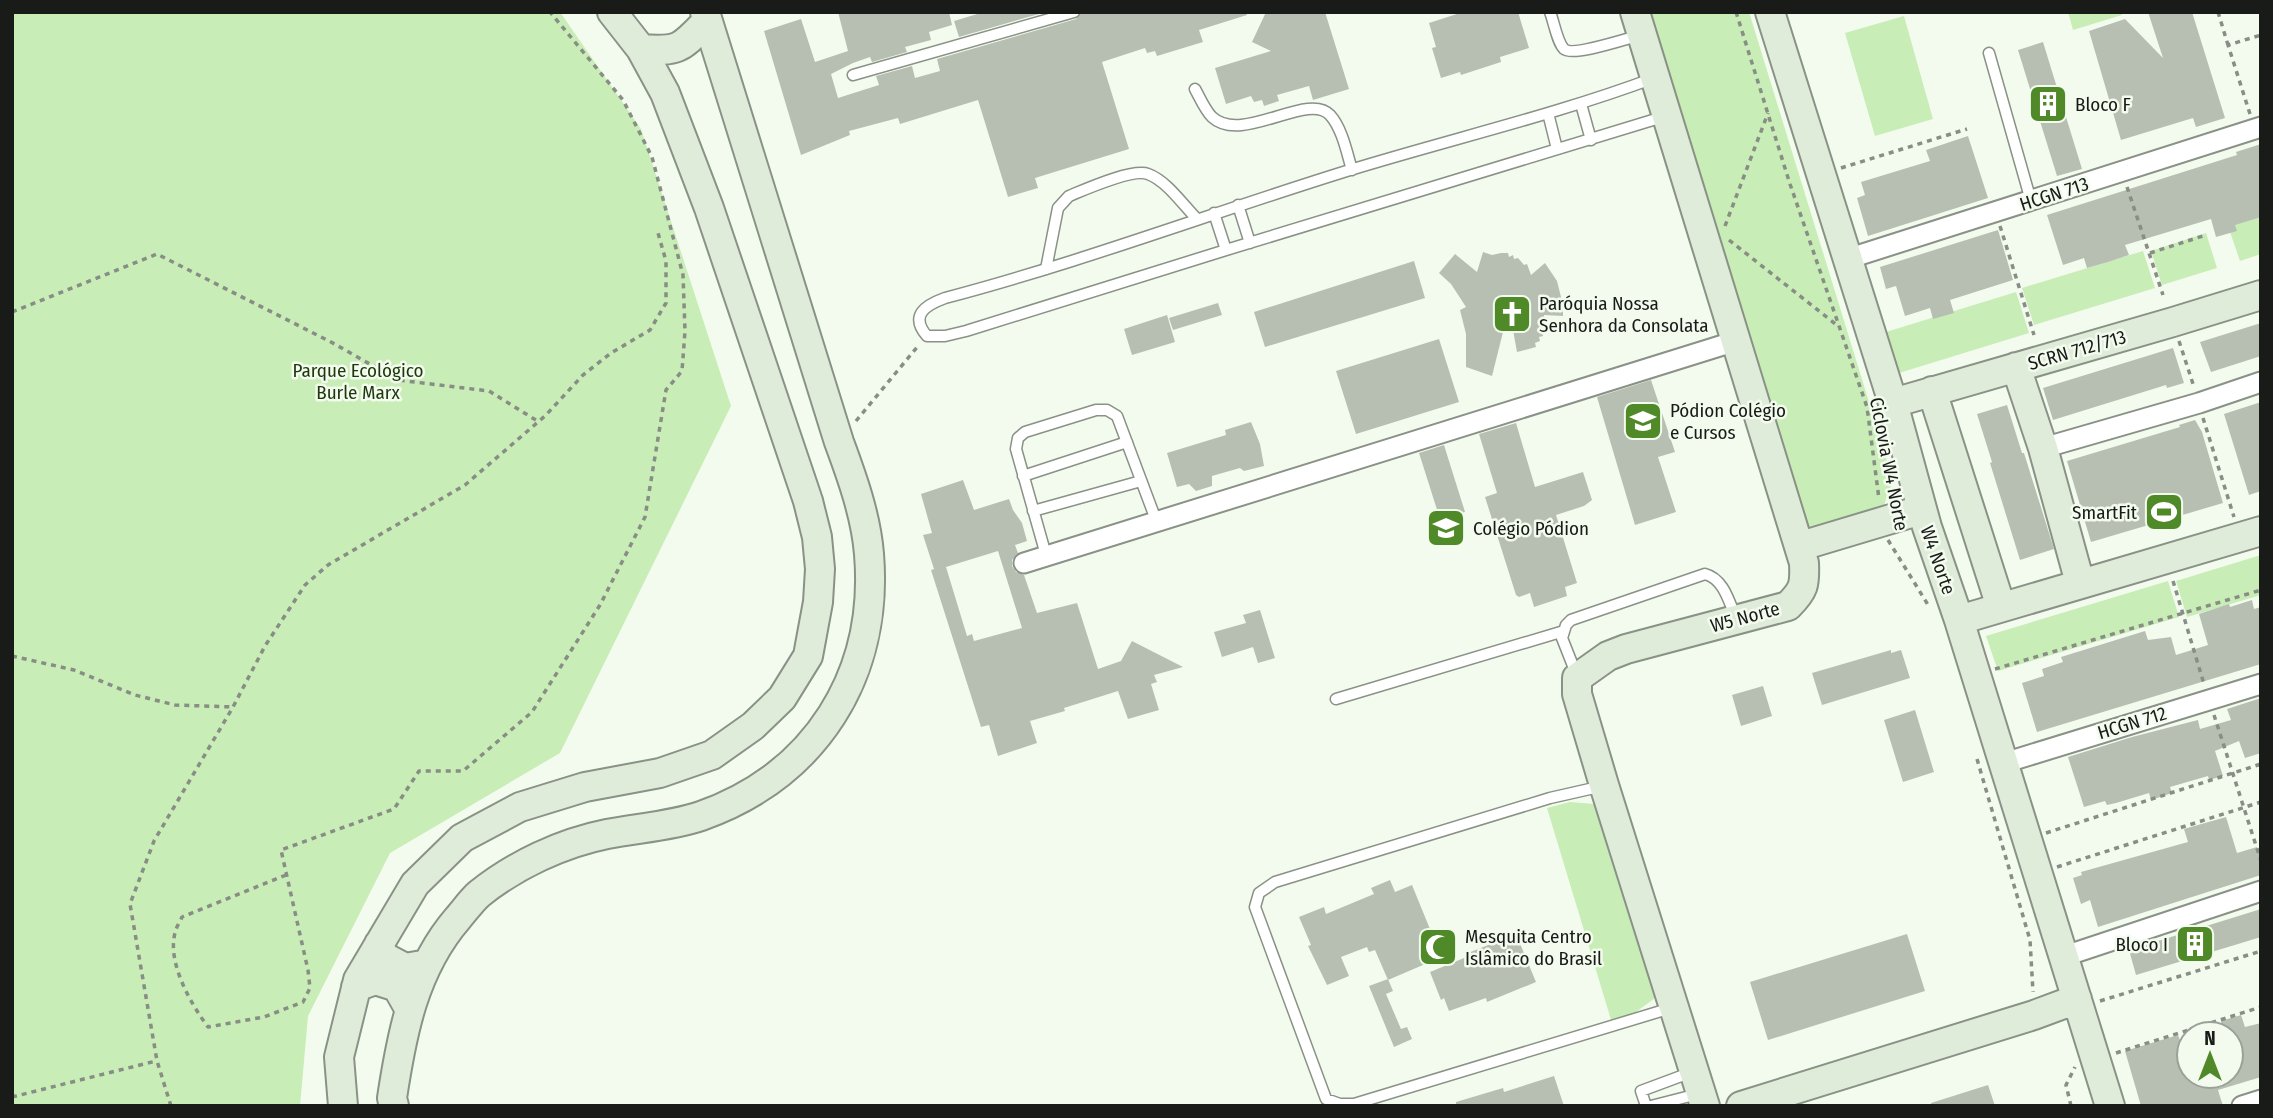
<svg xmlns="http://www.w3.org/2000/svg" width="2273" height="1118" viewBox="0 0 2273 1118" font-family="'Fira Sans Condensed',sans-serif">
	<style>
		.green { fill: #c8edb6 }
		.building { fill: #b7bfb3; fill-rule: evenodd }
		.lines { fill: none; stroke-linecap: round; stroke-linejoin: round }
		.lane-casing { stroke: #8a9186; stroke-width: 13 }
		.street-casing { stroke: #8a9186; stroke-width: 23 }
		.secondary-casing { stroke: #8a9186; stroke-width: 32 }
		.path { stroke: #888d85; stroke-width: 3.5; stroke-dasharray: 5 5; stroke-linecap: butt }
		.lane { stroke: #fff; stroke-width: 10 }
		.street { stroke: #fff; stroke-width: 19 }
		.secondary { stroke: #e0ecda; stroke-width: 28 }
		.labels { text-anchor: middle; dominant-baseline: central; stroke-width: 5; stroke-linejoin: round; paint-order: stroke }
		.poi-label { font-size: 19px; fill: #181b17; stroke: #f3fbef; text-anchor: start }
		.street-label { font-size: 19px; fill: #181b17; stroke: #f3fbef }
		.park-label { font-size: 19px; fill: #1e380c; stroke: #f3fbef }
	</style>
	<rect width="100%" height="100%" fill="#f3fbef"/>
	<path class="green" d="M12 12H560L641 129 731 406 560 753 390 853 308 1016 300 1106H12Z
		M1644 12H1749L1893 480 1884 505 1811 527 1801 522Z
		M2068 12H2121L2122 15 2073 30Z
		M1904 16 1933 119 1875 136 1845 33Z
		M2261 216V254L2240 261 2228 226Z
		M2206 233 2217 268 2162 285 2151 251Z
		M2143 251 2155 288 2034 325 2022 288Z
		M2016 292 2029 333 1899 373 1886 332Z
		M2261 555V595L2187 617 2176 581Z
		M2168 581 2179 617 1998 671 1986 636Z
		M1570 802 1594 804 1655 998 1636 1012 1612 1023 1547 808Z"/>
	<path class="building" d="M838 12H949L952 25 929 32 931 40 905 47 907 52 872 62 870 57 853 63 831 74 838 98 879 85 876 76 912 66 915 78 940 71 937 59 1076 19 1081 12H1246L1247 15 1199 30 1203 42 1157 56 1155 51 1147 53 1145 48 1102 62 1129 149 1035 178 1038 188 1008 197 978 100 900 124 898 118 849 131 850 135 801 155 764 31 801 19 815 62 848 51Z
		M984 12H1046L959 37 954 21Z
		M1266 12H1325L1349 89 1313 100 1309 86 1277 95 1279 101 1264 106 1262 100 1254 102 1251 96 1226 104 1215 68 1271 51 1252 42Z
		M1463 12H1518L1529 48 1500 57 1501 62 1461 75 1460 72 1441 78 1432 48 1436 47 1429 23Z
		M2148 12H2192L2225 118 2196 127 2193 118 2121 140 2089 31 2125 19 2163 58Z
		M2043 42 2082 169 2057 176 2018 50Z
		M1968 136 1988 198 1868 236 1857 198 1865 195 1861 182 1930 161 1926 150Z
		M2261 144V217L2235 225 2237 231 2216 237 2211 219 2125 245 2129 255 2108 262 2087 268 2084 258 2063 265 2047 215 2237 155 2236 152Z
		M1998 230 2013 280 1950 300 1954 313 1933 319 1930 308 1905 316 1896 286 1886 289 1880 267Z
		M1483 252 1492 255 1501 253H1508L1509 257 1513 255 1514 259 1518 258 1524 265 1527 264 1531 275 1545 263 1557 281 1563 305V316L1544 315 1545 331 1542 332 1543 336 1539 337 1540 341 1535 343 1536 347 1517 352 1509 308 1492 376 1466 367V334L1460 310 1466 307 1451 284 1439 273 1455 254 1477 272Z
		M1414 261 1425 298 1265 347 1254 312Z
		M1218 303 1222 315 1173 330 1169 318Z
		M1167 315 1175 342 1132 355 1124 329Z
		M2261 323V356L2211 372 2200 342Z
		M1439 339 1459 402 1356 434 1336 371Z
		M2173 348 2184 383 2167 388 2166 385 2053 420 2043 388Z
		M1651 380 1675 452 1658 457 1676 512 1635 525 1597 397Z
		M2261 402V491L2249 495 2224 414Z
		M2007 405 2022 453H2024L2054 549 2020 560 1990 463 1992 462 1977 414Z
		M2195 420 2202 432 2223 503 2091 542 2067 461 2180 427 2179 425Z
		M1251 422 1260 444 1264 466 1244 471 1240 468 1212 476V486L1196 491 1189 484 1177 487 1167 453 1226 435 1225 430Z
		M1516 423 1535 487 1583 472 1592 500 1584 506 1556 515 1577 583 1565 587 1567 596 1534 607 1530 593 1519 597 1516 595 1485 497 1497 493 1479 434Z
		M1444 445 1465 512 1440 519 1419 453Z
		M963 480 974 510 1009 499 1013 510 1022 523 1027 541 1015 545 1018 553 1012 560V566L1016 572 1024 575 1037 613 1077 603 1098 669 1121 661 1132 641 1183 667 1154 675 1157 682 1151 684 1159 710 1128 719 1118 691 1064 708 1065 711 1030 721 1037 743 998 756 989 725 981 727 931 570 934 569 923 535 932 533 921 494ZM998 551 1022 628 974 641 972 634 967 636 946 567Z
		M2252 600 2254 609 2261 607V664L2037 732 2022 683 2044 676 2042 669 2063 662 2061 657 2145 631 2148 640 2171 637 2176 655 2208 645 2199 614 2229 604 2230 607Z
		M1260 610 1275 658 1258 663 1253 647 1222 657 1214 632 1246 623 1243 615Z
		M1891 650V653L1901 650 1910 678 1822 705 1812 673Z
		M1763 686 1772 716 1741 726 1732 695Z
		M2261 698V753L2245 758 2239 741 2215 751 2223 776 2209 780 2208 776 2170 787 2172 793 2151 800 2149 793 2116 803 2107 805 2105 801 2084 807 2068 757 2132 737 2198 720 2200 729 2231 720 2227 709Z
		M1915 710 1934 772 1903 782 1884 720Z
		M2226 817 2237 853 2257 847 2261 858V875L2098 927 2090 900 2081 904 2073 878 2082 875 2081 872 2188 842 2184 829Z
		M1390 880 1395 892 1412 885 1432 934 1420 938 1430 962 1388 980 1375 950 1369 952 1367 947 1341 957 1349 976 1327 985 1308 946 1311 945 1299 917 1324 907 1326 914 1374 894 1371 888Z
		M2261 909V937L2136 975 2129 950Z
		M1516 934 1536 982 1487 1002 1486 998 1449 1011 1444 998 1441 1000 1430 972 1469 956 1468 953Z
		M1907 934 1925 991 1768 1040 1750 982Z
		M1388 979 1393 991 1386 994 1401 1029 1407 1027 1412 1039 1394 1047 1369 986Z
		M2241 1015 2245 1027 2261 1023V1077L2218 1090 2223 1106H2141L2125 1051 2178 1035 2182 1045 2189 1043V1076H2231V1034H2224L2221 1021Z
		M1554 1076 1564 1106H1456V1102L1503 1088 1504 1092Z
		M1988 1085 1995 1106H1931V1103Z"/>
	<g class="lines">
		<g class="lane-casing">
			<path id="lane" d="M1550 12C1554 22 1557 42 1564 49 1573 57 1628 38 1641 35
				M1989 53 2031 201
				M853 75 1074 12
				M1654 78C1555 115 1451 139 1350 170 1214 212 1082 262 945 298 926 305 909 315 927 336H945L966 331 1226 250 1666 116
				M1195 89C1200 98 1205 110 1212 117 1242 145 1308 91 1330 115 1342 128 1347 153 1352 170
				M1581 104 1591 140
				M1548 113 1557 149
				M1238 205 1250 243
				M1214 213 1226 250
				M1046 269 1058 208 1069 196C1086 189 1133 168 1148 174 1167 181 1183 205 1197 219
				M1023 476 1127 442
				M1033 511 1141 481
				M1046 555 1016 449 1018 438 1025 432 1096 410H1107L1117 416 1156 520
				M1577 676 1562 638 1566 625 1571 620 1705 574C1724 579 1729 602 1736 618
				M1336 699 1564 631
				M1603 786 1550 798 1275 882 1259 893 1255 907 1326 1099 1340 1104H1354L1671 1008
				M1646 1106 1641 1091 1692 1072
				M1651 1106 1698 1094"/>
		</g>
		<g class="street-casing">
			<path id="street" d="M1847 259 2261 127
				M2043 448 2199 403 2261 382
				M1024 563 1736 341
				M2004 763 2261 684
				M2065 956 2261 891
				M2242 1106 2261 1100"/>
		</g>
		<g class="secondary-casing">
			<path id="secondary" d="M1635 12 1804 563C1805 585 1804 590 1788 606L1626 649 1608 656 1577 678V694L1604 785 1705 1106
				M1770 12 1893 403 1927 527 1959 620 2110 1106
				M641 49C680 52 681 48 707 21
				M2016 367 2043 448 2080 583
				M1932 391 2001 607
				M1893 403 2173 322 2261 295
				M1801 546 1921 510
				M1959 620 2261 531
				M379 944 384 957 405 968 428 964
				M356 987 375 980 397 987 410 1010
				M343 1106 339 1057 358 980 415 884 462 838 520 807 585 787 660 773 712 755 753 726 782 698 808 656 818 602 820 569 817 537 808 501 709 208 665 93 641 49 612 12
				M394 1106 392 1098C402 1032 414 969 458 918 465 910 472 900 479 894 515 865 562 843 607 834 638 828 672 826 701 816 816 775 879 675 869 554 866 516 852 477 839 442L705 12
				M1741 1106 2034 1015 2077 999"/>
		</g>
		<path class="path" d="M1736 12 1790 184 1867 407 1879 499
			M2218 12 2228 45
			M2250 114 2228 45 2261 35
			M1841 168 1967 129
			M2127 187 2163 295
			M1725 226 1768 113
			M2000 226 2034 335
			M1729 240 1838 326
			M2150 253 2206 235
			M12 312 157 254 331 342 398 380 489 391 539 422
			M2179 341 2194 387
			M2203 418 2234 517
			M856 421 918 346
			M1888 540 1930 608
			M2173 581 2204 684
			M12 656 74 670 135 695 175 705 233 707
			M1995 669 2261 590
			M2214 715 2261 861
			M1977 759 2030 940 2033 992
			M2046 833 2261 764
			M2057 867 2261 802
			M286 875 182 917C180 922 176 927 175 933 167 963 191 1004 208 1027L264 1017 303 1002 310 988 308 970 281 850 394 809 419 771H463L532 712 600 605 645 517 666 390 682 371 685 331 683 275 652 157 623 100 550 12
			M2100 1001 2261 951
			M2116 1053 2261 1007
			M12 1097 156 1061
			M171 1106 157 1061 130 904 154 841 233 707 265 646 305 585 328 565 465 485 545 416 583 375 611 353 650 330 666 303V261L658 233
			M2071 1106 2066 1085 2075 1067"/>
		<use href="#lane" class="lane"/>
		<use href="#street" class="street"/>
		<use href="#secondary" class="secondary"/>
	</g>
	<defs>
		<g id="building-square" transform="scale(2.0125)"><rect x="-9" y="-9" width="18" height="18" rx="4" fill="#508a28" stroke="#f3fbef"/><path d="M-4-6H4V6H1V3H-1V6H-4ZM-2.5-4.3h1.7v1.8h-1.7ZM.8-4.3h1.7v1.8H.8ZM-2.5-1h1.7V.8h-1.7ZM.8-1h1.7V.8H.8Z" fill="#fff"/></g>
		<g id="church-square" transform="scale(2.0125)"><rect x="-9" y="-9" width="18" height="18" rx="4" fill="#508a28" stroke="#f3fbef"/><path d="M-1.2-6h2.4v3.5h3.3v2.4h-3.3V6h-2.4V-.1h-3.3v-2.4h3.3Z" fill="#fff"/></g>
		<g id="school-square" transform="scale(2.0125)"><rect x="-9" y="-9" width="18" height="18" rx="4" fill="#508a28" stroke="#f3fbef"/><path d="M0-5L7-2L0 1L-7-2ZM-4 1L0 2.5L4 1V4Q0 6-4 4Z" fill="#fff"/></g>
		<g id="stadium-square" transform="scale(2.0125)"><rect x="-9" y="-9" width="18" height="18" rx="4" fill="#508a28" stroke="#f3fbef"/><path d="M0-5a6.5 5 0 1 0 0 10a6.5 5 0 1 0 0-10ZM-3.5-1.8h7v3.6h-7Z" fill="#fff"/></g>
		<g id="mosque-square" transform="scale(2.0125)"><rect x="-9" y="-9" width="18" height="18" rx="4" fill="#508a28" stroke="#f3fbef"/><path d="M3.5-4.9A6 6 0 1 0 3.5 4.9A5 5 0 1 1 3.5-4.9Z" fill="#fff"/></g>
	</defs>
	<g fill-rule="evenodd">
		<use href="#building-square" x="2048" y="104"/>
		<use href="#church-square" x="1512" y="314"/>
		<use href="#school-square" x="1643" y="421"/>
		<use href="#stadium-square" x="2164" y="512"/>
		<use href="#school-square" x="1446" y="528"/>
		<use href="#building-square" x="2195" y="944"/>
		<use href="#mosque-square" x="1438" y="947"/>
	</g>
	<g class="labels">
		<g class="poi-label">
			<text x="2075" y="104">Bloco F</text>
			<text x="1539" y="303">Paróquia Nossa<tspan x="1539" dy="22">Senhora da Consolata</tspan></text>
			<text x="1670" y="410">Pódion Colégio<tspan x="1670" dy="22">e Cursos</tspan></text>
			<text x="2137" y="512" text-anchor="end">SmartFit</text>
			<text x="1473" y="528">Colégio Pódion</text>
			<text x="1465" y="936">Mesquita Centro<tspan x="1465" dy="22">Islâmico do Brasil</tspan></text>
			<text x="2168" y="944" text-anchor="end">Bloco I</text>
		</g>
		<g class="street-label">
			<text transform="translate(2054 194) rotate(-18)">HCGN 713</text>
			<text transform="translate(2077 350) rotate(-16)">SCRN 712/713</text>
			<text transform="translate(1889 464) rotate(79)">Ciclovia W4 Norte</text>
			<text transform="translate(1938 560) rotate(71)">W4 Norte</text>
			<text transform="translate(1745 617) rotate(-15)">W5 Norte</text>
			<text transform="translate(2132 723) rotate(-17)">HCGN 712</text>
		</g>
		<g class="park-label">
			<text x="358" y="370">Parque Ecológico<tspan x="358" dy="22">Burle Marx</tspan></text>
		</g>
	</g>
	<rect width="2273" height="1118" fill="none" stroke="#181b17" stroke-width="28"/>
	<g transform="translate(2210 1055)"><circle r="33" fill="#f3fbef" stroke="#9ba199" stroke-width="2"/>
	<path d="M0-5L12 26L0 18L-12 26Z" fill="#508a28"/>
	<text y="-10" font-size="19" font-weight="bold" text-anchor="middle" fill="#181b17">N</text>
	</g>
</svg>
